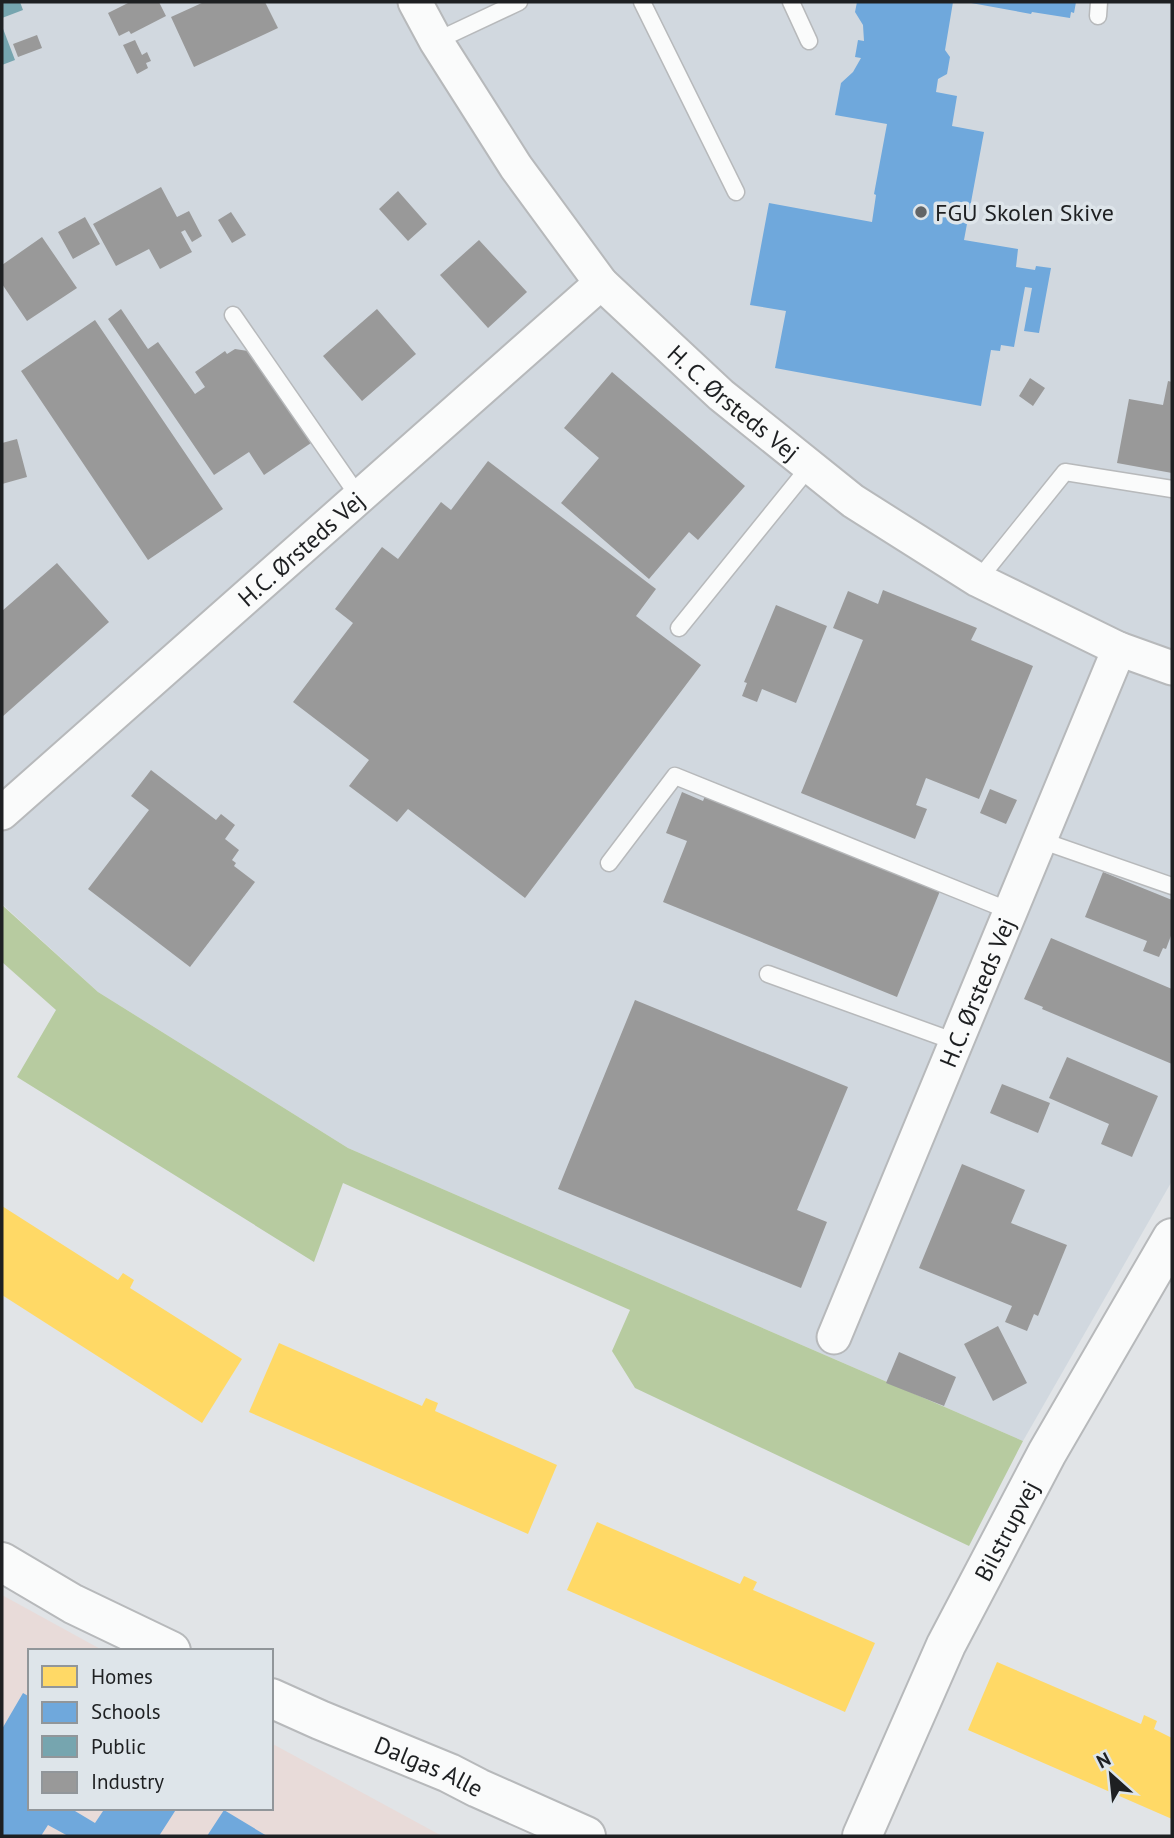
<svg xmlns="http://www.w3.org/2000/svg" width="1174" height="1838" viewBox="0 0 1174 1838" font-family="'PT Sans',sans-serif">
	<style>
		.built { fill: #d1d8df }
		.education { fill: #e8dbd9 }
		.forest { fill: #b7cba0 }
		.homes { fill: #ffd966 }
		.schools { fill: #6fa8dc }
		.public { fill: #76a5af }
		.industry { fill: #999 }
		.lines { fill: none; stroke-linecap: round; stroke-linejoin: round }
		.lane-casing { stroke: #b7b9bb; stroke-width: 19 }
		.street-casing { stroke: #b7b9bb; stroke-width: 37 }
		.secondary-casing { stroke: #b7b9bb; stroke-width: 42 }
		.lane { stroke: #fafbfb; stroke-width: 16 }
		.street { stroke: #fafbfb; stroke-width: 33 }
		.secondary { stroke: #fafbfb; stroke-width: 38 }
		.poi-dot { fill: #626567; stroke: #dee5ea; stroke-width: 2.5 }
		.labels { text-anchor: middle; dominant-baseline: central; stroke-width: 7; stroke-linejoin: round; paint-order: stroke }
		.poi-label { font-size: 24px; fill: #1e2022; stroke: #dee5ea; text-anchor: start }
		.street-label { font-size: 24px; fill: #1e2022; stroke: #dee5ea }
	</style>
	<rect width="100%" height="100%" fill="#e1e4e7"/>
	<path class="built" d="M2 2H1172V1181L1023 1441 348 1148 98 992 2 904Z"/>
	<path class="education" d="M2 1595 104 1651H30V1808H271V1743L442 1836H2Z"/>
	<path class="forest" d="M2 905 98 992 348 1148 1023 1441 969 1546 635 1388 612 1351 630 1310 343 1183 314 1262 17 1077 56 1010 2 962Z"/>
	<path class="homes" d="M2 1206 118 1280 123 1273 134 1280 130 1288 242 1359 202 1423 2 1295Z
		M279 1343 422 1406 426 1398 438 1403 435 1411 557 1465 528 1534 249 1412Z
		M597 1522 740 1584 744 1576 757 1582 753 1590 875 1643 845 1712 567 1590Z
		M997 1662 1141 1724 1144 1715 1157 1721 1154 1729 1172 1738V1819L968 1730Z"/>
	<path class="schools" d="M857 2H953L945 50 950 57 947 74 938 79 936 92 957 96 952 126 984 132 964 240 1018 249 1016 267 1035 270 1036 266 1051 268 1039 333 1024 331 1032 288 1025 287 1014 347 1001 345 1000 351 991 350 981 406 775 368 786 311 750 305 769 203 872 222 876 195 874 194 887 124 835 115 841 83 853 72 861 58 855 57 858 40 864 41 863 25 855 12Z
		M971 2H1076L1074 13 1071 12 1070 18 1032 12 1031 14 971 3Z
		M23 1693 30 1697V1808H70L95 1823 105 1808H177L159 1836H68L48 1825 41 1836H2V1729Z
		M224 1810 267 1836H207Z"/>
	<path class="public" d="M2 2H20L23 10 2 18Z
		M2 26 15 60 2 65Z"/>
	<path class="industry" d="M130 2H159L166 16 131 34 129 31 119 36 108 13Z
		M204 2H265L278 28 194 67 171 17Z
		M37 35 42 48 18 57 13 44Z
		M135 40 142 55 147 52 151 61 146 63 148 68 137 74 123 45Z
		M161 187 177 217 189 211 202 236 192 242 185 230 181 232 192 252 160 269 149 249 116 266 93 224Z
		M398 191 427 224 408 241 379 209Z
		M231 212 246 235 232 243 218 220Z
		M85 217 100 244 73 259 58 232Z
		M42 237 77 288 27 321 2 284V265Z
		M479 240 527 292 488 328 440 275Z
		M121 309 148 349 158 342 195 394 205 387 195 372 225 351 227 354 235 349 248 351 252 357 256 355 299 419 296 421 311 443 264 475 249 452 214 475 108 319Z
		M377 309 416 354 362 401 323 356Z
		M95 320 223 509 148 560 21 371Z
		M612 372 745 486 698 540 689 532 649 579 561 503 599 458 564 428Z
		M1030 378 1045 388 1033 406 1019 396Z
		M1168 381 1172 382V473L1117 463 1129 399 1163 405Z
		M17 439 27 477 2 484V443Z
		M488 461 656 589 636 616 701 665 525 898 408 809 397 822 349 786 369 760 293 702 353 623 335 609 382 547 398 559 441 502 451 510Z
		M57 563 109 622 2 717V611Z
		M883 590 977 628 971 640 1033 666 979 799 926 778 916 805 927 809 915 839 801 793 863 640 833 628 848 591 878 604Z
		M776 605 827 626 796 703 762 689 757 702 742 696 747 683 744 682Z
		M151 770 216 820 221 814 235 825 225 839 239 850 232 860 236 863 234 866 255 882 190 967 88 889 149 810 131 796Z
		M990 789 1017 800 1006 824 980 813Z
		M682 792 703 801 705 796 940 891 897 997 663 902 687 841 666 833Z
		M1103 872 1172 900V933L1166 949 1163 948 1159 957 1143 951 1147 941 1085 917Z
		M1051 938 1172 989V1064L1042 1009 1043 1007 1024 999Z
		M635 1000 848 1087 797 1210 827 1222 801 1288 558 1189Z
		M1067 1057 1158 1096 1132 1157 1101 1144 1109 1124 1049 1098Z
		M1002 1084 1050 1103 1038 1133 990 1113Z
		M962 1164 1025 1190 1011 1223 1067 1245 1038 1316 1034 1314 1027 1331 1005 1322 1012 1306 919 1268Z
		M998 1326 1027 1383 993 1401 964 1344Z
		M899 1352 956 1377 944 1406 886 1383Z"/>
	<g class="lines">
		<g class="lane-casing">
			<path id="lane" d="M642 2 736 192
				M791 2 809 41
				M1098 16 1099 2
				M436 41 519 2
				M233 315 359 497
				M978 580 1065 472 1172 489
				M679 628 810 466
				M1040 840 1172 886
				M609 863 675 776 1010 911
				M768 974 956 1042"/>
		</g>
		<g class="street-casing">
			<g id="street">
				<path id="s1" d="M415 2 436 41 516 167 601 283 721 395 853 501 978 580 1119 649 1172 668"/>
				<path id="s2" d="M2 813 601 283"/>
				<path id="s3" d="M834 1337 1119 649"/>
			</g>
		</g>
		<g class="secondary-casing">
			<g id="secondary">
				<path d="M2 1562 73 1604 171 1651"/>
				<path id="s4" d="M271 1698 320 1720 449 1773 478 1788 586 1836"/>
				<path id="s5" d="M862 1836 946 1645 1047 1453 1172 1238"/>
			</g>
		</g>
		<use href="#lane" class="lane"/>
		<use href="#street" class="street"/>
		<use href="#secondary" class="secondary"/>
	</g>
	<circle class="poi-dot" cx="921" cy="212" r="7"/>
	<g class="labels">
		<g class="poi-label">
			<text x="935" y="212">FGU Skolen Skive</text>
		</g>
		<g class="street-label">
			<text stroke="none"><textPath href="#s1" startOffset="516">H. C. Ørsteds Vej</textPath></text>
			<text stroke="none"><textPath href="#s2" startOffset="399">H.C. Ørsteds Vej</textPath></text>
			<text stroke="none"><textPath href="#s3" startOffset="373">H.C. Ørsteds Vej</textPath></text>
			<text stroke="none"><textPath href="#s5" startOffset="338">Bilstrupvej</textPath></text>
			<text stroke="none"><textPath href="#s4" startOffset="172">Dalgas Alle</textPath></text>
		</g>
	</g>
	<rect width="1174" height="1838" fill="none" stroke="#1e2022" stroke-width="7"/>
	<rect x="28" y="1649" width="245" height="161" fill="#dee5ea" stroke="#91969a" stroke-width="2"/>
	<rect x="42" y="1666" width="35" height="21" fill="#ffd966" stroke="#91969a" stroke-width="2"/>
	<text x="91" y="1684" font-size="21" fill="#1e2022">Homes</text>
	<rect x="42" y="1702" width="35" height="21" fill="#6fa8dc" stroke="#91969a" stroke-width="2"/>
	<text x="91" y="1719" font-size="21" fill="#1e2022">Schools</text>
	<rect x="42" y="1736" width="35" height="21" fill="#76a5af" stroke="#91969a" stroke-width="2"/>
	<text x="91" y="1754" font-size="21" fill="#1e2022">Public</text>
	<rect x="42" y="1772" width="35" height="21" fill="#999999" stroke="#91969a" stroke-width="2"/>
	<text x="91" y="1789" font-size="21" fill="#1e2022">Industry</text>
	<g transform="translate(1111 1775) rotate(333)" stroke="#dee5ea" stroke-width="5" paint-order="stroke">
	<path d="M0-5L12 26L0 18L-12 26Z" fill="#1e2022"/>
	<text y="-10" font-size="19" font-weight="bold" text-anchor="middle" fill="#1e2022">N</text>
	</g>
</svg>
